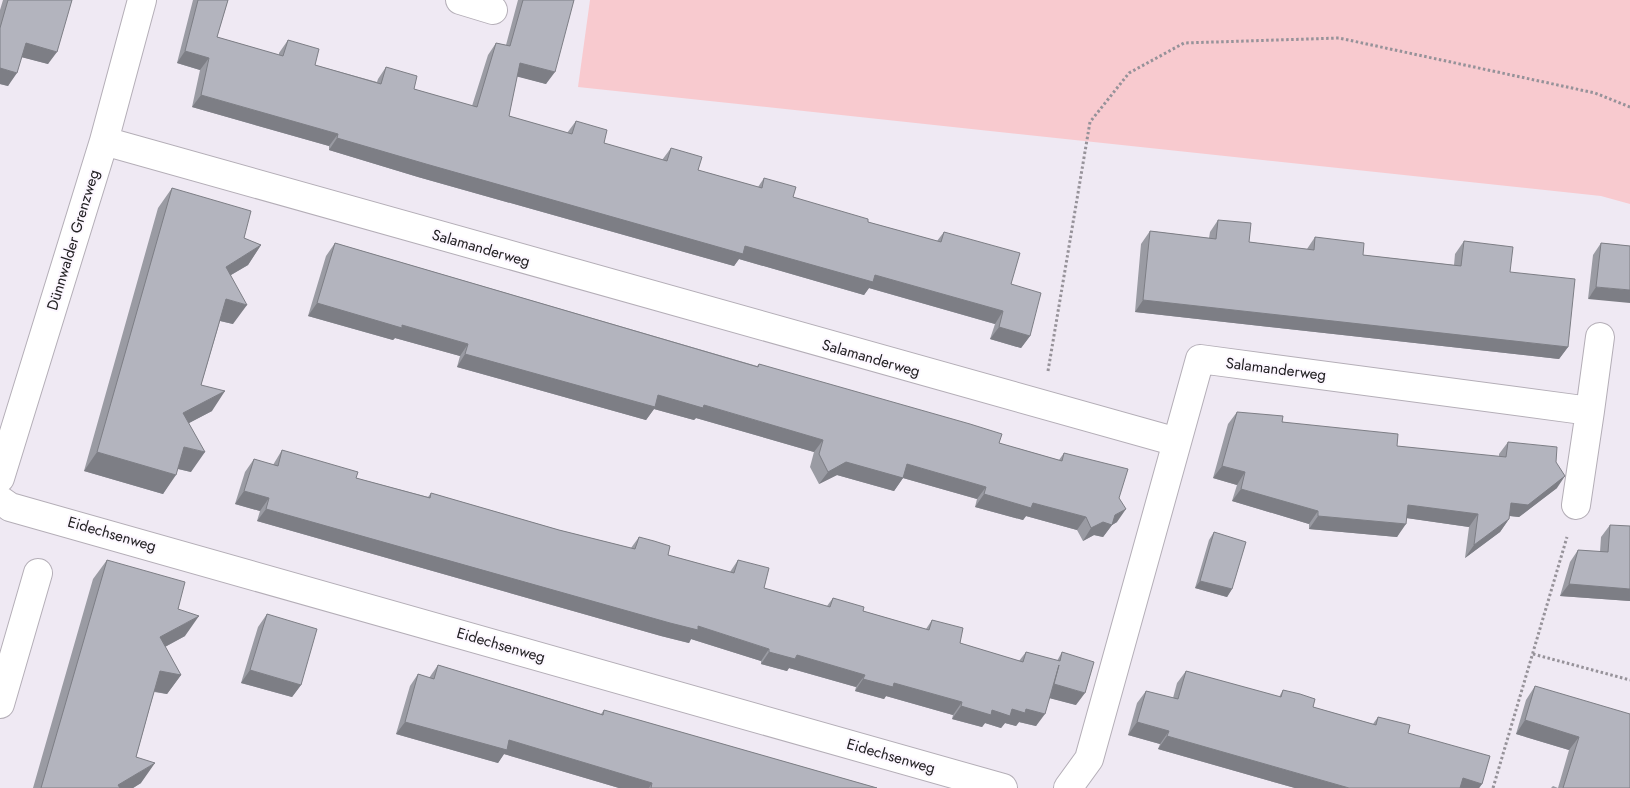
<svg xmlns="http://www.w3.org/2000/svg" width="1630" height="788" viewBox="0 0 1630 788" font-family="Jost,sans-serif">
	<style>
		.green { fill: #f8cacf }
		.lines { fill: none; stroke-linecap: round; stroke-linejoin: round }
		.minor-casing { stroke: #b4aeb7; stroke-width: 30 }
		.path { stroke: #969299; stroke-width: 3; stroke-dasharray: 2.5 2.5; stroke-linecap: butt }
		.minor { stroke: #fff; stroke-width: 28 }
		.wall { fill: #9a9ba3 }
		.shaded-wall { fill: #7d7e85 }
		.building { fill: #b3b4be; stroke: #7d7e85 }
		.labels { text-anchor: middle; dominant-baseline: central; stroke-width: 4; stroke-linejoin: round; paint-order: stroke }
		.street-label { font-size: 15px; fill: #222023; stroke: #fcf7ff }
	</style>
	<rect width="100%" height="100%" fill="#efe9f3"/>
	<path class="green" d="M590 0H1630V204L1601 196 578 87Z"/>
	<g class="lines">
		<g class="minor-casing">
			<path id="minor" d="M460 0 493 10
				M104 141 1177 442 1200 359 1590 411 1576 505
				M1590 411 1600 337
				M0 478 104 141 142 0
				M0 500 10 507 1003 788
				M0 704 38 573
				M1068 788 1089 759 1177 442"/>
		</g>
		<path class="path" d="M1048 371 1090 122 1129 73 1184 43 1339 38 1595 93 1630 107
			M1533 654 1630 680
			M1493 788 1567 537"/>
		<use href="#minor" class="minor"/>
	</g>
	<path class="wall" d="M3 0H72L48 64 22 57 8 86 0 84V10Z
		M193 0H228L217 37 279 55V53L288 40 315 65 377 82 378 79 386 67 414 89 472 106 488 55 496 43 506 45 518 0H574L546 84 517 76 509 116 567 133 576 121 604 143 662 160 671 148 698 170 758 187 764 178 793 197 868 222 937 241 944 232 1011 284 1030 336 1021 348 990 339 995 324 869 288 864 295 739 259 734 266 418 177 329 150V146L192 107 200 70 177 63Z
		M172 188 244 238 261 245 248 265 231 275 233 324 220 321 201 385 212 411 189 423 191 472 178 469 163 494 84 471 158 208Z
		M1218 220 1249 242 1307 249 1315 237 1363 255 1454 265 1455 254 1464 241 1510 272 1568 347 1559 359 1135 312 1141 244 1150 231 1209 238 1210 232Z
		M335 243 757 366 759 364 999 443 1059 460 1064 453 1119 498 1117 522 1112 525 1103 537 1094 535 1083 541 1077 530 1026 516 1023 520 975 507 977 499 903 478 894 491 837 475 819 484 810 467 814 452 696 418 694 420 654 409 646 420 457 367 460 356 395 338 393 340 308 316 326 256Z
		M1601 243 1630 246 1588 299 1593 255Z
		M1237 412 1397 446 1499 457V454L1508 442 1556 462 1557 488 1519 517 1509 516V519L1500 532 1465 558 1469 527 1407 518 1397 537 1309 529V524L1232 501 1237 485 1213 478 1228 424Z
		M282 450 356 478 428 497 431 493 559 530 631 548 639 537 668 555 730 572 738 560 764 588 827 606 833 598 863 611 926 629 932 620 960 643 1019 661 1026 652 1057 661 1062 652 1076 705 1050 698 1036 726 1019 722 1016 726 1005 723 1001 728 985 723 982 727 952 719 953 715 886 696 884 699 855 691 856 687 789 668 787 671 761 664V661L691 639 689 643 661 636 257 521 260 511 235 504 245 472 254 459 273 465Z
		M1610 525 1630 601 1560 596 1570 562 1578 550 1600 552 1601 537Z
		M1214 532 1232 589 1227 597 1195 588 1209 540Z
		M107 560 185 636 165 647 181 675 167 694 154 692 136 757 141 783 133 788H33L93 579Z
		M267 614 301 685 292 697 241 683 258 627Z
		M438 665 601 714 604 710 877 788H619L504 754 498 763 396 734 410 686 418 674 429 678Z
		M1186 671 1279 697 1283 690 1313 707 1373 724 1378 717 1408 733 1482 784 1479 788H1295L1158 749 1160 744 1128 735 1137 703 1146 691 1173 698 1177 683Z
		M1535 686 1630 788H1551L1553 786 1558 788 1569 750 1516 734 1526 700Z"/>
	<path class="shaded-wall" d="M26 43 57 52 48 64 17 56Z
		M185 51 209 58 200 70 177 63Z
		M520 63 555 72 546 84 511 75Z
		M0 68 17 73 8 86 0 84Z
		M201 95 338 134 329 146 192 107Z
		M337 138 745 246 875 275 1003 311 995 324 869 288 864 295 739 259 734 266 418 177 329 150Z
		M261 245 248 265 212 286 226 267Z
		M1596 287 1630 290V303L1588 299Z
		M226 299 247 305 233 324 212 319Z
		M1143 300 1568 347 1559 359 1135 312Z
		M317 303 402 325 468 344 460 356 395 338 393 340 308 316Z
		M999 327 1030 336 1021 348 990 339Z
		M465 354 704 405 823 440 814 452 696 418 694 420 654 409 646 420 457 367Z
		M225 391 212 411 170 433 183 413Z
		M184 447 205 452 191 472 170 467Z
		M97 452 176 475 163 494 84 471Z
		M846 462 907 464 986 487 977 499 903 478 894 491 837 475 819 484 828 472Z
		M1222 466 1245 472 1237 485 1213 478Z
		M1565 476 1557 488 1519 517 1502 515 1511 503Z
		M1241 489 1318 511 1309 524 1232 501Z
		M244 491 269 498 260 511 235 504Z
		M984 494 1033 503 1086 517 1077 530 1026 516 1023 520 975 507Z
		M1408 505 1478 514 1469 527 1399 517Z
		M266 509 698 626 769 649 761 661 691 639 689 643 661 636 257 521Z
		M1126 509 1117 522 1112 525 1103 537 1094 535 1083 541 1091 528Z
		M1318 516 1406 524 1397 537 1309 529Z
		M1509 519 1500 532 1465 558 1474 545Z
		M1200 581 1232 589 1227 597 1195 588Z
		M1569 584 1630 589V601L1560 596Z
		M199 616 185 636 146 657 160 637Z
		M769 652 797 655 865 675 856 687 789 668 787 671 761 664Z
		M250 670 301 685 292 697 241 683Z
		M160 671 181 675 167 694 147 690Z
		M863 679 894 683 962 702 953 715 886 696 884 699 855 691Z
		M1054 684 1085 693 1076 705 1045 697Z
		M961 706 992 710 1026 709 1045 714 1036 726 1019 722 1016 726 1005 723 1001 728 985 723 982 727 952 719Z
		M1525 720 1579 737 1569 750 1516 734Z
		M405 722 509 740 652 783 649 788H619L504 754 498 763 396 734Z
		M1137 722 1169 731 1160 744 1128 735Z
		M1167 736 1349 788H1295L1158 749Z
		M155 763 141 783 133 788H116L118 785Z
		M1463 778 1482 784 1479 788H1456Z"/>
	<path class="building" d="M8 0H72L57 52 26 43 17 73 0 68V28Z
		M198 0H228L217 37 283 56 288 40 319 49 315 65 381 84 386 67 417 76 414 89 477 107 496 43 510 46 523 0H574L555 72 520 63 509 116 572 134 576 121 607 130 604 143 667 161 671 148 702 157 698 170 762 188 764 178 796 187 793 197 868 219V222L941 242 944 232 1020 253 1011 284 1041 293 1030 336 999 327 1003 311 875 275 873 282 745 246 743 254 426 164 337 138 338 134 201 95 209 58 185 51Z
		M172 188 251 211 244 238 261 245 226 267 247 305 226 299 201 385 225 391 183 413 205 452 184 447 176 475 97 452Z
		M1218 220 1251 223 1249 242 1314 250 1315 237 1364 243 1363 255 1461 266 1464 241 1513 247 1510 272 1575 279 1568 347 1143 300 1150 231 1216 239Z
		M335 243 758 367 759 364 970 424 1002 434 999 443 1062 461 1064 453 1128 469 1119 498 1126 509 1115 515 1112 525 1103 522 1091 528 1086 517 1033 503 1031 508 984 494 986 487 907 464 903 478 846 462 828 472 819 454 823 440 704 405 703 408 658 395 655 407 465 354 468 344 402 325V328L317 303Z
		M1601 243 1630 246V290L1596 287Z
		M1237 412 1283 416 1282 422 1398 434 1397 446 1506 457 1508 442 1557 447 1556 462 1565 476 1528 505 1511 503 1509 519 1474 545 1478 514 1408 505 1406 524 1318 516V511L1241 489 1245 472 1222 466Z
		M282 450 358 472 356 478 430 498 431 493 559 530 635 549 639 537 654 541 670 546 668 555 734 573 738 560 769 568 764 588 830 607 833 598 864 607 863 611 929 630 932 620 963 628 960 643 1023 662 1026 652 1060 661 1062 652 1094 662 1085 693 1054 684 1059 665 1045 714 1026 709 1025 713 1012 709 1010 716 992 710 991 715 961 706 962 702 894 683 893 687 863 679 865 675 797 655 795 659 769 652V649L698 626V630L670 623 266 509 269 498 244 491 254 459 278 466Z
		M1610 525 1630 526V589L1569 584 1578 550 1608 552Z
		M1214 532 1246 542 1232 589 1200 581Z
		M107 560 185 582 178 609 199 616 160 637 181 675 160 671 150 706 136 757 155 763 118 785 120 788H41Z
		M267 614 317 629 301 685 250 670Z
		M438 665 603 715 604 710 877 788H651L652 783 509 740 507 750 405 722 418 674 434 679Z
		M1186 671 1281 697 1283 690 1300 694 1315 699 1313 707 1376 725 1378 717 1410 725 1408 733 1490 756 1482 784 1463 778 1460 788H1349L1167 736 1169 731 1137 722 1146 691 1178 699Z
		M1535 686 1630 714V788H1563L1579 737 1525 720Z"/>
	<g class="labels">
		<g class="street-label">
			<text transform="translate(73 240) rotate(-73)">Dünnwalder Grenzweg</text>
			<text transform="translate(481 248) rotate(16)">Salamanderweg</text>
			<text transform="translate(871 358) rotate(16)">Salamanderweg</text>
			<text transform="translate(1276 369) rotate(7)">Salamanderweg</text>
			<text transform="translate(112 534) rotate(16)">Eidechsenweg</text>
			<text transform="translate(501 645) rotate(16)">Eidechsenweg</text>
			<text transform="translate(891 756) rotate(16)">Eidechsenweg</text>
		</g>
	</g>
</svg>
